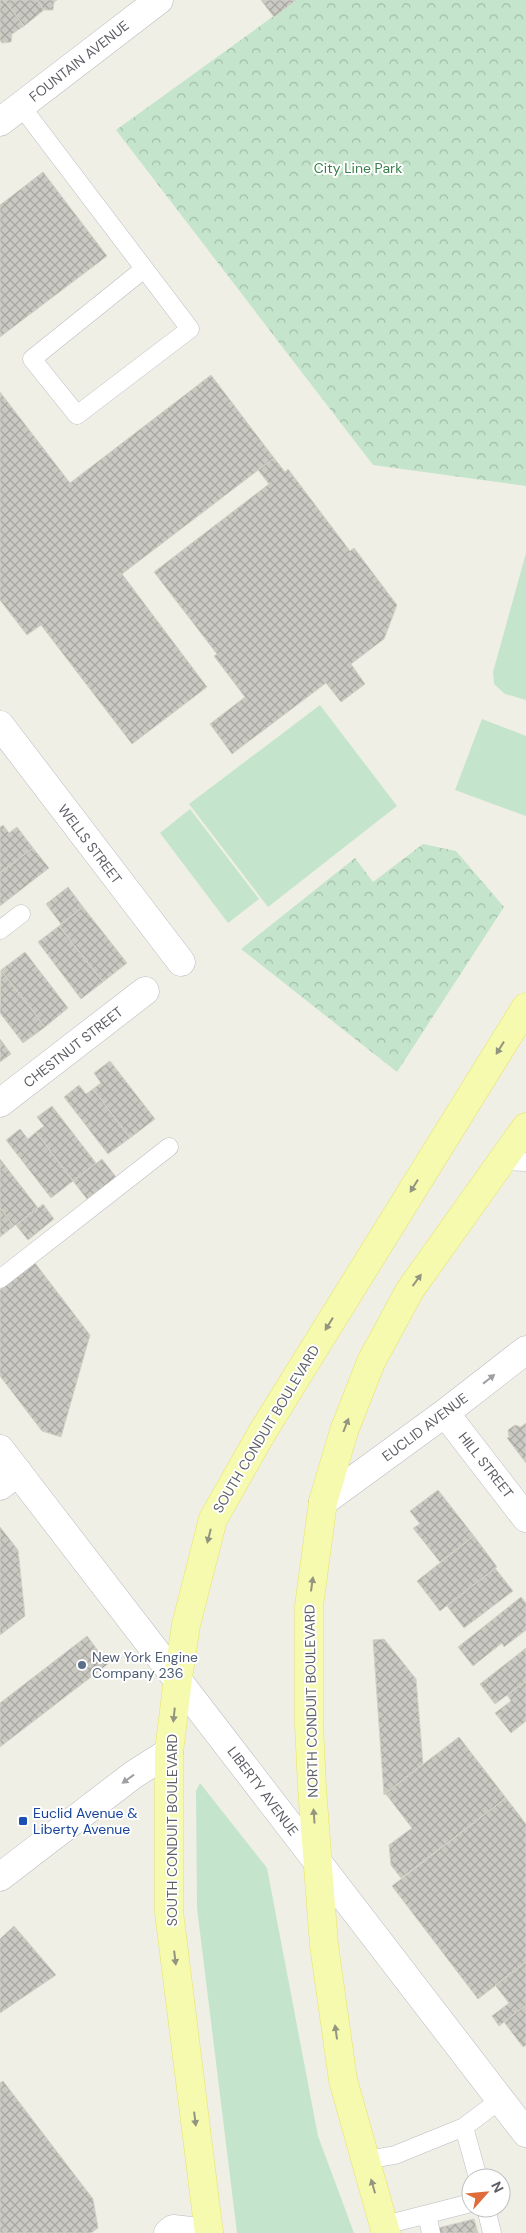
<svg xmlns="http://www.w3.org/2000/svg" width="526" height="2233" viewBox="0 0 526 2233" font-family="'DM Sans',sans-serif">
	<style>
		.grass { fill: #c4e5cb }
		.park { fill: url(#park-crowns) }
		.building { fill: url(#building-cross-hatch); stroke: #d3d2c4 }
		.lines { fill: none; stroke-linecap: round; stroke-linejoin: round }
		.service-casing { stroke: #babcc1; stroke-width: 19 }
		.minor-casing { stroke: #babcc1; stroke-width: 29 }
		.tertiary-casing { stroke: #babcc1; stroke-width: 29 }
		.primary-casing { stroke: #e9e264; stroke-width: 29 }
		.service { stroke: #fff; stroke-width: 18 }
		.minor { stroke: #fff; stroke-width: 28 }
		.tertiary { stroke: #fff; stroke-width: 28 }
		.primary { stroke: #f5faaf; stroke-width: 28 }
		.oneway { fill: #92957f }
		.oneway2 { fill: #9e9fa3 }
		.service-dot { fill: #5c6f8a; stroke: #fff; stroke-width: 2 }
		.transit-dot { fill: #1a4fb4; stroke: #fff; stroke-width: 2 }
		.labels { text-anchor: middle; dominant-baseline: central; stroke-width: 4; stroke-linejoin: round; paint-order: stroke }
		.street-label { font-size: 14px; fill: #5d5f65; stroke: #fff }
		.park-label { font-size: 14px; fill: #39804d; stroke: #fff }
		.service-label { font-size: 14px; fill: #4e5e75; stroke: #fff; text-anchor: start }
		.transit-label { font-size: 14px; fill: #164399; stroke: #fff; text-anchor: start }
	</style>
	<defs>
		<pattern id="park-crowns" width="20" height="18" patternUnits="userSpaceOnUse" patternTransform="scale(1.25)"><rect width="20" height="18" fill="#c4e5cb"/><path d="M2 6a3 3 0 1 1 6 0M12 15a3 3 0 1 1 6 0" fill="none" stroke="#a2bda8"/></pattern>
		<pattern id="building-cross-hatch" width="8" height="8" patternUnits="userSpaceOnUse" patternTransform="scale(1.25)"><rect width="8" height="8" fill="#cac9c2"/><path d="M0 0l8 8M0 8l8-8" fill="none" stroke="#a7a6a1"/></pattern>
	</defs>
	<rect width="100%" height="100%" fill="#efefe6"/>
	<path class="grass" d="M526 553V700L505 694 494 684 493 672Z
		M320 705 397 806 268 907 189 804Z
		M482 719 526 736V816L455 790Z
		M190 809 259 899 228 923 160 833Z
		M200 1783 267 1868 318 2136 354 2233H237L197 1908 196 1791Z"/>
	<path class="park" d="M296 0H526V486L373 465 116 130Z
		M423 844 456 851 504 907 397 1072 241 949 355 858 373 882Z"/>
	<path class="building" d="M0 0H4L24 26 12 34 11 42 2 43 0 40Z
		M4 0H37L44 10 24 26Z
		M37 0H57L54 2 53 10H44Z
		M261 0H296L274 17Z
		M43 172 107 256 0 337V205Z
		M211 375 274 458 122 574 207 687 132 744 41 625 27 635 0 600V392L70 483Z
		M274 458 285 472 288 469 350 551 354 548 397 605 384 639 351 664 365 684 341 702 326 683 232 754 210 724 245 697 214 656 217 654 154 572 269 484 258 470Z
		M3 825 9 833 17 827 33 848 0 873V827Z
		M33 848 49 868 0 906V873Z
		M68 887 83 907 61 924 46 904Z
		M83 907 127 963 103 982 59 926Z
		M59 926 103 982 81 999 38 942Z
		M25 952 68 1008 45 1027 1 970Z
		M1 970 45 1027 23 1043 0 1013Z
		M0 1039 11 1054 0 1062Z
		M110 1061 155 1119 130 1138 93 1089 101 1083 94 1073Z
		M79 1085 86 1094 93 1089 130 1138 108 1154 64 1097Z
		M52 1106 96 1163 73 1181 36 1132 44 1126 37 1117Z
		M20 1129 28 1139 36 1132 73 1181 51 1198 6 1140Z
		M0 1159 38 1208 14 1226 0 1208Z
		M102 1159 116 1177 87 1199 73 1181Z
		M43 1204 54 1219 28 1240 16 1225Z
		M0 1208 14 1226 0 1237Z
		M35 1263 90 1335 61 1437 42 1431 0 1376V1290Z
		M526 1423V1463L507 1438 509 1437 508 1430 515 1425 521 1427Z
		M438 1490 474 1536 440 1562 413 1528 420 1524 410 1511Z
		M0 1527 18 1550 25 1616 0 1635Z
		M474 1536 497 1567 440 1611 417 1581Z
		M495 1568 513 1591 464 1628 447 1606Z
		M521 1597 526 1603V1630L504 1647 502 1643 473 1666 458 1647Z
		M87 1636 108 1664 0 1747V1703Z
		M384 1639 416 1679 423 1764 384 1795 373 1640Z
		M526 1648V1681L495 1704 480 1684Z
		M526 1681V1721L511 1733 495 1713 511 1701 507 1695Z
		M459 1737 506 1798 401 1878 391 1865 389 1845 412 1828 385 1793Z
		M506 1798 526 1824V1962L478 1999 392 1886Z
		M14 1926 56 1975 0 2013V1939Z
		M526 1962V2005L499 2026 492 2016 509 2003 495 1985Z
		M526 2005V2045L523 2047 504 2022Z
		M3 2081 93 2199 98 2228 91 2233H0V2083Z
		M474 2219 478 2233H439L438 2228Z"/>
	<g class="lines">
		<g class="service-casing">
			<path id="service" d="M21 106C77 181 134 255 190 329L77 415 32 359 144 269
				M0 930 21 914
				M502 1161 526 1162
				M0 1279 169 1147
				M366 2160 395 2155 464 2127
				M478 2178 464 2127 500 2100
				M486 2208 492 2233
				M427 2215 431 2233
				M385 2225 471 2203"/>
		</g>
		<g class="minor-casing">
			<path id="minor" d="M0 122 159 0
				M0 725 181 962
				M0 1103 145 991
				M445 1413 526 1518
				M0 1486 18 1472
				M323 1502 445 1413 526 1350
				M0 1877 133 1775 169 1752
				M168 2233 173 2229 209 2233"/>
		</g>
		<g class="tertiary-casing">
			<path id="tertiary" d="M0 1449 526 2133"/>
		</g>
		<g class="primary-casing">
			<path id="primary" d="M209 2233 169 1912V1752L178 1678 186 1625 213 1519 263 1431 526 1007
				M386 2233 343 2080 324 1945 312 1788 309 1724V1606L323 1502 344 1431 371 1362 410 1290 526 1127"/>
		</g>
		<use href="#service" class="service"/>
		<use href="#minor" class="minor"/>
		<use href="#tertiary" class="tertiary"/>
		<use href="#primary" class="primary"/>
	</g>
	<defs><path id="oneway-solid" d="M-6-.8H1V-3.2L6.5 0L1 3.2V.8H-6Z" transform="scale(1.25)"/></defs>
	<g class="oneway">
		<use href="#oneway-solid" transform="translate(500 1048) rotate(122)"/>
		<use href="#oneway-solid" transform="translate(414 1186) rotate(122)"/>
		<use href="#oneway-solid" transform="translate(417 1280) rotate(-54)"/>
		<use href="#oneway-solid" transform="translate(329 1324) rotate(122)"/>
		<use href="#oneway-solid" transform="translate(346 1425) rotate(-69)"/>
		<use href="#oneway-solid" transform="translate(209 1536) rotate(104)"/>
		<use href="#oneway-solid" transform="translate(312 1584) rotate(-82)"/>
		<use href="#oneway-solid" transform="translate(174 1715) rotate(96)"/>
		<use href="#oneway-solid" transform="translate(314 1816) rotate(-94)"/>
		<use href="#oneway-solid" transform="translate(175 1958) rotate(83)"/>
		<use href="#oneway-solid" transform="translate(336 2032) rotate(-98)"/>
		<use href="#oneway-solid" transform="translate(195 2119) rotate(83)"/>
		<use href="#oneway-solid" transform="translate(373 2186) rotate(-106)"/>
	</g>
	<g class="oneway2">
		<use href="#oneway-solid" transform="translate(489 1379) rotate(-38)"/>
		<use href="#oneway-solid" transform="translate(128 1779) rotate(144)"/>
	</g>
	<circle class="service-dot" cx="82" cy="1665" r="5"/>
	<rect class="transit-dot" x="18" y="1816" width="10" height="10" rx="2.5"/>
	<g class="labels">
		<g class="street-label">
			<text transform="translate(79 61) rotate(-38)">FOUNTAIN AVENUE</text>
			<text transform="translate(90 844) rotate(53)">WELLS STREET</text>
			<text transform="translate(73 1047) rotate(-38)">CHESTNUT STREET</text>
			<text transform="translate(425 1427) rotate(-37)">EUCLID AVENUE</text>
			<text transform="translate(266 1429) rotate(-59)">SOUTH CONDUIT BOULEVARD</text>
			<text transform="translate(486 1465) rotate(52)">HILL STREET</text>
			<text transform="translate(311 1701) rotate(-91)">NORTH CONDUIT BOULEVARD</text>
			<text transform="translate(263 1791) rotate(53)">LIBERTY AVENUE</text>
			<text transform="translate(172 1830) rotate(-90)">SOUTH CONDUIT BOULEVARD</text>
		</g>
		<g class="park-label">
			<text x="358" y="168">City Line Park</text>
		</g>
		<g class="service-label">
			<text x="92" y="1657">New York Engine<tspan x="92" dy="16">Company 236</tspan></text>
		</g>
		<g class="transit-label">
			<text x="33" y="1813">Euclid Avenue &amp;<tspan x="33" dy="16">Liberty Avenue</tspan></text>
		</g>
	</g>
	<g transform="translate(486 2193) rotate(63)"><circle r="24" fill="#ffffff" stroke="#bebfc1"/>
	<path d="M0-4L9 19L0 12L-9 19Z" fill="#df6d3b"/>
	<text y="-8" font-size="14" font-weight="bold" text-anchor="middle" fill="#5d5f65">N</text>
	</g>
</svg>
